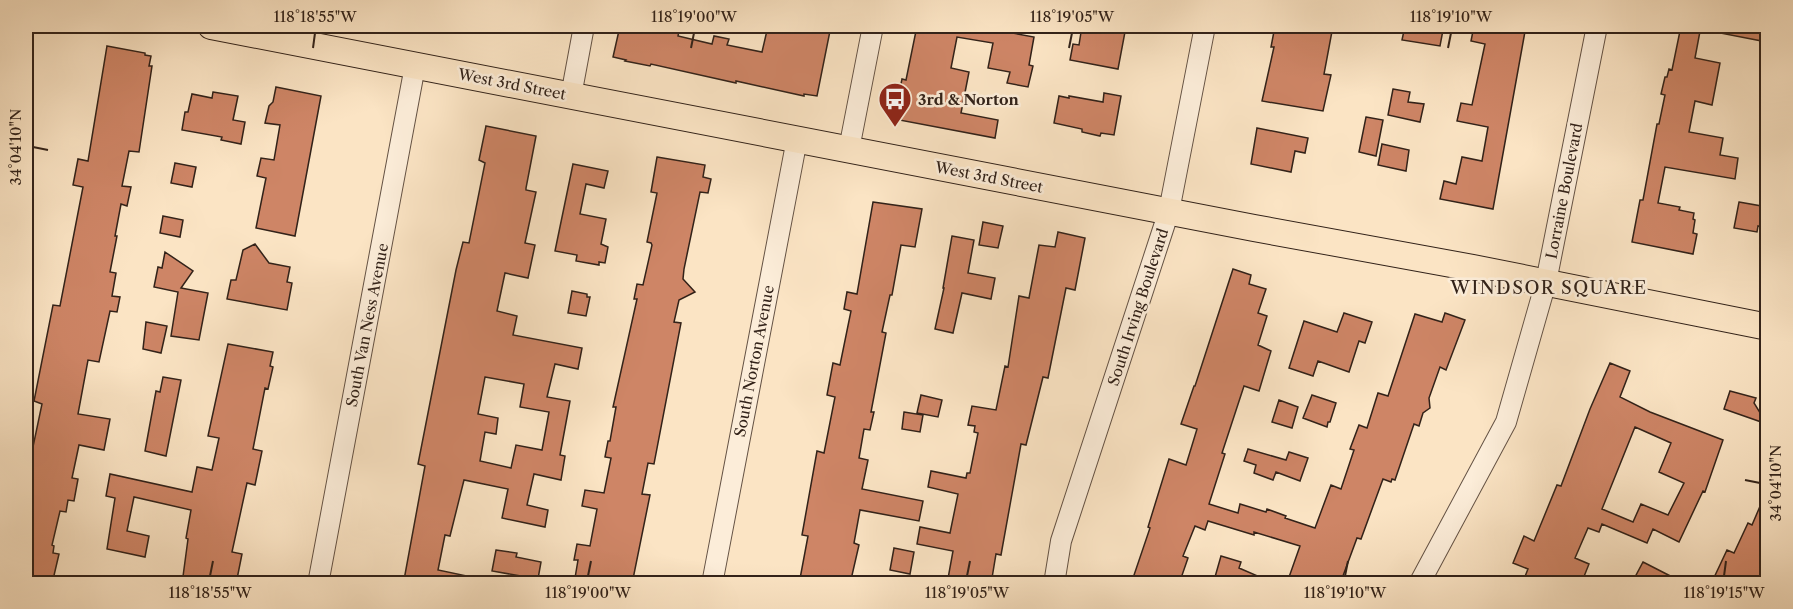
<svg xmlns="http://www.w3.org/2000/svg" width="1793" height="609" viewBox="0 0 1793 609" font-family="'Libre Caslon Text',serif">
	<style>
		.building { fill: #ce8566; stroke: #322219; stroke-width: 1.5; fill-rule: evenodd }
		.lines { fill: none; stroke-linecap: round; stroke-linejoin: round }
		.minor-casing { stroke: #645244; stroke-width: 22 }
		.major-casing { stroke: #322219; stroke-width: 28 }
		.minor { stroke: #fcedd9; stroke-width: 20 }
		.major { stroke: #fbe4c4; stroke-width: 26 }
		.ticks { fill: none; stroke: #322219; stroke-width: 2 }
		.labels { text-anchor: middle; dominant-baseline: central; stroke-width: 5; stroke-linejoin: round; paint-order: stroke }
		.street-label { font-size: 15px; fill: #322219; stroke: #fcedd9 }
		.poi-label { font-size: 15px; font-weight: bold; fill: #322219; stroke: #fcedd9; text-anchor: start }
		.quarter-label { font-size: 18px; letter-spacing: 1.5px; fill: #322219; stroke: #fcedd9 }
		.neatline { fill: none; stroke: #322219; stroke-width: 2 }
		.ticks-label { font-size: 15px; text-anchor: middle; fill: #322219 }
	</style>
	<rect width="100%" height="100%" fill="#fbe4c4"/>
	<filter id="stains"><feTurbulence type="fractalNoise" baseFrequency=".00333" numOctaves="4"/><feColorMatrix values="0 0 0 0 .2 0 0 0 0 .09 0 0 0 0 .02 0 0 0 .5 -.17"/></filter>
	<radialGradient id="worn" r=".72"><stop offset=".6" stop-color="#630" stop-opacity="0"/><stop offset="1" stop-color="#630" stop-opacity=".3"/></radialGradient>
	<path class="building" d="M620 26H680L678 36 712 44 714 36 729 39 727 45 762 52 768 26H831L817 96 804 94V96L736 81V83L651 64 650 66 625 61 626 60 613 57Z
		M917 26H1003L1001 31 1034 37 1029 65 1033 66 1028 87 1007 83 1010 72 988 68 993 43 957 37 951 68 969 72 961 113 998 120 995 138 894 119 902 79 906 80Z
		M1082 26 1125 32 1118 69 1070 60 1073 44 1079 45Z
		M1275 26H1333L1324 74 1331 75 1323 111 1262 101 1274 47H1271Z
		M1405 26H1422L1443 30 1440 46 1402 40Z
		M1474 26H1526L1493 209 1440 199 1444 181 1456 184 1462 157 1482 161 1488 127 1457 121 1461 103 1472 105 1485 44 1471 41Z
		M1681 26H1701L1695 58 1720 63 1712 105 1695 101 1689 132 1723 138 1720 155 1738 158 1735 179 1665 167 1658 203 1680 207 1679 210 1694 213 1693 219 1695 220 1693 233 1697 234 1693 254 1632 242 1640 200H1643L1657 124H1659L1665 95 1661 94 1665 77H1667L1669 69 1672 70Z
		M1720 26H1767V42L1720 33Z
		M107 46 145 53V55L151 56 149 66H152L139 152 129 151 122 186 131 187 127 206 121 204 115 236H117L110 272 116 273 112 296 120 297 117 312 110 311 99 362 88 360 78 414 110 419 104 450 79 445 72 478 78 479 74 501 68 500 66 512 60 511 52 545 54 546 53 553 59 554 52 584H26V480L42 404 34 401 53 305 60 306 83 187 73 185 78 159 88 161Z
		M276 87 321 96 295 236 256 228 266 178 257 176 261 158 274 160 280 125 265 123 269 106 273 102Z
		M1393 89 1410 92 1408 102 1424 104 1420 122 1388 115Z
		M213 92 238 96 233 120 245 122 241 144 221 140 222 137 182 130 185 112H188L192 94 212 98Z
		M1104 93 1121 96 1114 135 1101 133 1100 136 1082 132V129L1054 123 1059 96 1069 98V96L1103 102Z
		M1366 117 1383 120 1376 156 1359 152Z
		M486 126 536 136 526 188V190L536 192 525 243 535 245 528 278 505 273 497 311 517 316 513 335 582 348 578 369 555 364 547 397 570 401 560 455 565 456 561 480 534 474 527 505 548 510 545 527 502 518 508 489 464 480 450 536 445 535 438 570 467 576 466 584H421L404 580 425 466 418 464 456 270 463 242 469 243 485 163 479 160ZM485 377 524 384 520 407 549 412 542 450 516 445 511 468 480 461 485 432 496 434 498 418 478 414Z
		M1257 128 1308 138 1305 153 1295 151 1291 172 1251 164Z
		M1382 144 1409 150 1406 171 1378 165Z
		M657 157 705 165 703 177 711 179 708 193 700 192 684 269 683 279 695 292 679 300 674 322 681 323 654 464 648 463 642 494 650 495 632 584H574L578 560H574L577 544 590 546 597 509 582 506 585 490 604 493 611 458 605 457 608 441H610L616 407H613L637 299H634L637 284 643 285 652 245 651 243 647 242 657 193 651 192Z
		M175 163 196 167 192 187 171 183Z
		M573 164 608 171 604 188 586 184 580 214 606 219 601 244 608 247 605 263 599 262V265L576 261 577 255 555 251Z
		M873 202 922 209 915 247 901 245 892 295H890L882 332 886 333 871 412H874L870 430 864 429 859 458 868 460 862 489 923 501 919 521 860 510 854 543 859 545 850 584H799L808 536 802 535 817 451 824 453 835 397 827 395 833 363 840 365 851 311 844 309 847 292 857 294Z
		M1739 202 1767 207V228L1758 226 1757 232 1734 228Z
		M163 216 183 220 180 237 160 233Z
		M983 222 1003 226 998 248 979 245Z
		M1058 232 1085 238 1075 290 1066 288 1048 378 1043 377 1026 445 1021 444 1001 555 996 554 991 584H947L953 551 917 544 920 527 950 533 958 494 928 487 931 471 966 478 967 473H970L978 433 974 432 975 426 968 425 972 406 996 410 1005 366 1008 367 1019 296 1029 298 1039 245 1055 247Z
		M952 236 974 240 968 273 995 278 991 299 962 293 953 333 935 329 944 288H943Z
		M255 244 269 263 290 267 287 282 292 283 287 310 227 299 231 280H236L243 250Z
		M165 252 193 271 181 288 208 293 199 340 171 336 178 292 154 287 158 267 162 268Z
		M1233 269 1251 275 1249 284 1266 289 1258 313 1267 316 1258 345 1271 351 1259 391 1244 386 1222 453 1225 454 1209 504 1238 513 1240 504 1266 512 1267 509 1286 516 1285 518 1315 528 1331 485 1341 489 1354 450 1350 449 1359 425 1367 428 1378 393 1388 396 1415 314 1442 322 1445 313 1465 320 1446 370 1440 367 1429 398 1430 408 1423 413 1419 426 1414 424 1395 480 1392 479 1391 482 1383 479 1361 539 1357 538 1340 584H1299L1288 580 1300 546 1254 532V535L1208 521 1205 530 1195 526 1183 556 1188 558 1179 584H1131L1150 528 1148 527 1169 459 1186 465 1197 429 1181 424 1194 386H1195Z
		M572 291 587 294V297H590L586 316 568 313Z
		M1344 313 1372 322 1365 343 1359 341 1349 372 1318 361 1313 376 1289 368 1304 321 1337 332Z
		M146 322 167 326 161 353 143 349Z
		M228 344 273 352 270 366 273 367 268 389 265 388 253 449 262 451 255 485 247 483 232 552 242 554 236 584H182L188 539 186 538 191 510 134 497 127 531 149 536 145 557 107 549 115 498 106 496 110 474 192 492 197 467 212 470 219 438 208 436Z
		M1610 363 1630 371 1620 397 1650 412 1723 440 1705 492 1703 491 1679 542 1653 529 1647 543 1602 524 1599 532 1588 528 1575 558 1589 564 1581 584H1522L1528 569 1513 563 1524 536 1534 541 1557 485 1561 486 1590 409ZM1635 427 1671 443 1659 472 1684 483 1668 515 1641 504 1633 522 1602 509Z
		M163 377 181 380 166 456 145 451 156 391 160 392Z
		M1730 391 1756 398 1754 403 1767 424 1724 409Z
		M921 395 942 400 938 417 917 413Z
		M1312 395 1336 403 1330 422H1328L1327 427 1303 418Z
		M1279 400 1298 407 1292 428 1272 422Z
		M904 412 923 415 920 432 902 429Z
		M1248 449 1286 460 1289 452 1308 458 1300 481 1276 472 1273 480 1254 473 1256 465 1244 461Z
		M1767 490V573L1762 584H1711L1727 550 1734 553 1748 523 1752 525Z
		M894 548 914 552 910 574 890 570Z
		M496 550 517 553 516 557 541 562 538 579 492 571Z
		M1221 556 1241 562 1239 568 1276 584H1213Z
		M1643 562 1686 584H1643L1634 579Z"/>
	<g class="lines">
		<g class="minor-casing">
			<path id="minor" d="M571 96 584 26
				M849 149 873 26
				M318 584 415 66
				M712 584 797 139
				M1054 584 1061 541 1169 211 1205 26
				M1419 584 1506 422 1546 282 1597 26"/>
		</g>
		<g class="major-casing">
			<path id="major" d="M211 26 1254 228 1473 268 1768 327"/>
		</g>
		<use href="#minor" class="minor"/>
		<use href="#major" class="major"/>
	</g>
	<path class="ticks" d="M313 48 315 33M691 48 694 33M1069 48 1072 33M1448 48 1451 33M33 147 48 150M1745 480 1760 483M210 576 213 561M588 576 591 561M967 576 970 561M1345 576 1348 561M1724 576 1726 561"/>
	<defs>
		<g id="bus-pin" transform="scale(1.725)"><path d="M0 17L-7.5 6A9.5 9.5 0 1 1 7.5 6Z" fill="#8f2418" stroke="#fcedd9"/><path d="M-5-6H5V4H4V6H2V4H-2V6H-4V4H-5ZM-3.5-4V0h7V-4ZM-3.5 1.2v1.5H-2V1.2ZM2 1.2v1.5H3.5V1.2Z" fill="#fff"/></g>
	</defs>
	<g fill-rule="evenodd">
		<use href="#bus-pin" x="895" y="99"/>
	</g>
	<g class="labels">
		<g class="street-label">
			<text transform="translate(512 84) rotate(11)">West 3rd Street</text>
			<text transform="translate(989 177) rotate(11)">West 3rd Street</text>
			<text transform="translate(1564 191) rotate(-79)">Lorraine Boulevard</text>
			<text transform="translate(1138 307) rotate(-72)">South Irving Boulevard</text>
			<text transform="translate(367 325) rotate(-79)">South Van Ness Avenue</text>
			<text transform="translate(754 361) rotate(-79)">South Norton Avenue</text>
		</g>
		<g class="poi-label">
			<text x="918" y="99">3rd &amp; Norton</text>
		</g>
		<g class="quarter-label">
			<text x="1549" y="288">WINDSOR SQUARE</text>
		</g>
	</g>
	<rect width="1793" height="609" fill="none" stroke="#fbe4c4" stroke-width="66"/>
	<rect x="33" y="33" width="1727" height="543" class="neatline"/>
	<g class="ticks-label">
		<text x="315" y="22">118°18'55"W</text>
		<text x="694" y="22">118°19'00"W</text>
		<text x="1072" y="22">118°19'05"W</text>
		<text x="1451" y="22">118°19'10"W</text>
		<text transform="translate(16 147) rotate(-90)" y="5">34°04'10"N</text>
		<text transform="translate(1776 483) rotate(-90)" y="5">34°04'10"N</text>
		<text x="210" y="598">118°18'55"W</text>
		<text x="588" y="598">118°19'00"W</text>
		<text x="967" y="598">118°19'05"W</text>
		<text x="1345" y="598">118°19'10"W</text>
		<text x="1724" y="598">118°19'15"W</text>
	</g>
	<rect width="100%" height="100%" filter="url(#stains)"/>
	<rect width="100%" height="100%" fill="url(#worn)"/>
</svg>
